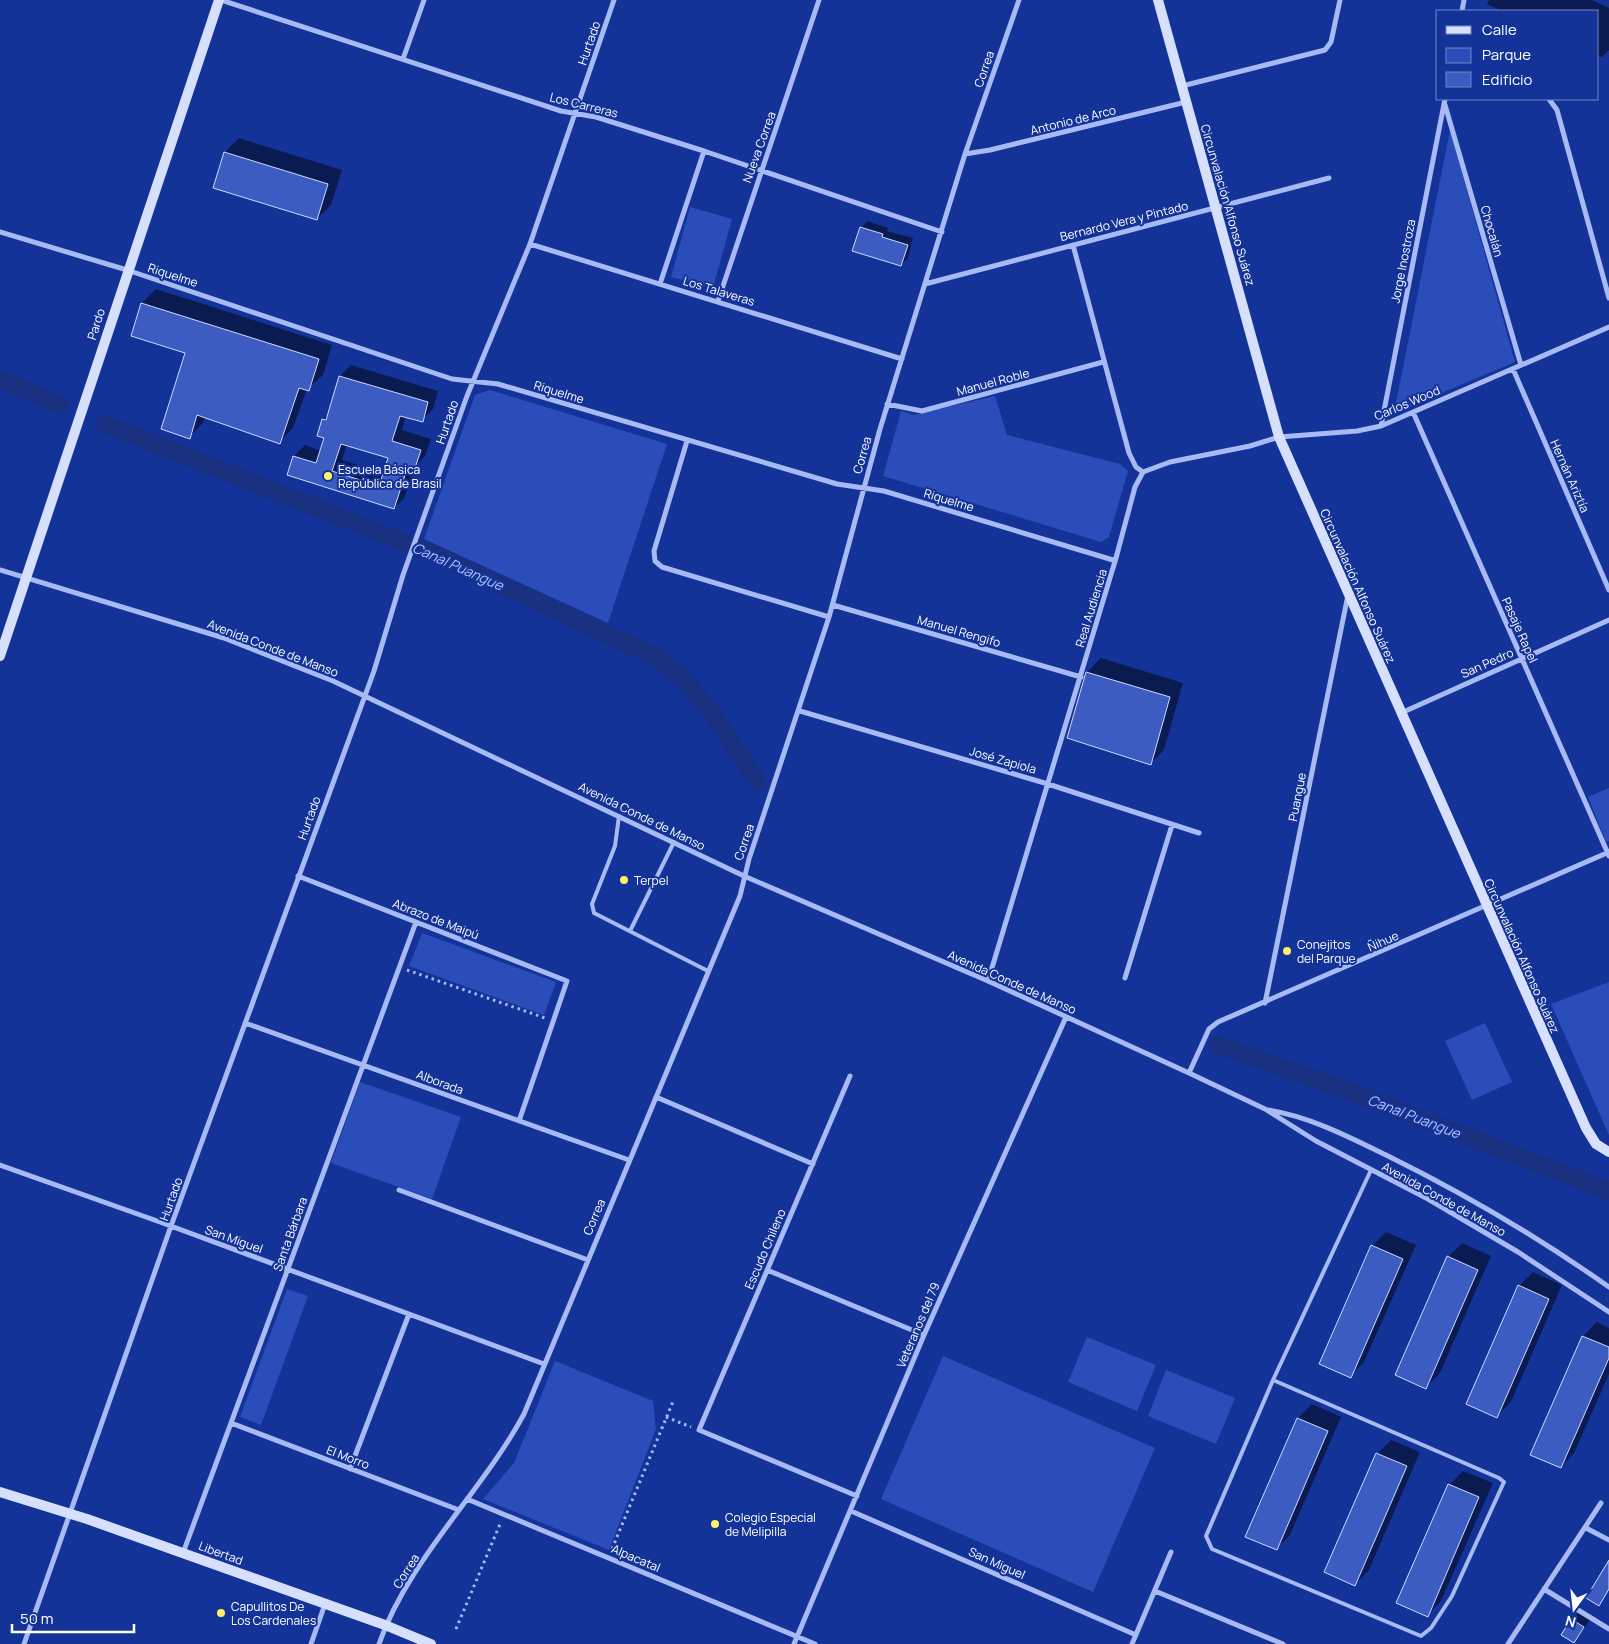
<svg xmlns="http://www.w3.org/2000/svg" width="1609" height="1644" viewBox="0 0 1609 1644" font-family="Manrope,sans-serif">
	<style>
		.green { fill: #2a4db9 }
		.shadow { fill: #0007; fill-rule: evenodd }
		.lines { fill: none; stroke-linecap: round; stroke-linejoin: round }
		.canal { stroke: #193180; stroke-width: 18 }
		.building { fill: #3d5cc1; stroke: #cfdafd; fill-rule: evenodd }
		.path { stroke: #a7baf3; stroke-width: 3; stroke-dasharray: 2.5 4; stroke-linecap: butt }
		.lane { stroke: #a7baf3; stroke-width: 4 }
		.street { stroke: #a7baf3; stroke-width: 5 }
		.secondary { stroke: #d6dffc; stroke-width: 10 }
		.poi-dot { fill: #fff269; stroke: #143399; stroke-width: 2 }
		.labels { text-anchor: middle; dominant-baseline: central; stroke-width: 4; stroke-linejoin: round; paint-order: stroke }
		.street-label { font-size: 12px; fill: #fff; stroke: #143399 }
		.poi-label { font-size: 12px; fill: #fff; stroke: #143399; text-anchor: start }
		.water-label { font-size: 14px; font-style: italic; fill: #b3c5f9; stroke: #143399 }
	</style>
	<rect width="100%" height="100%" fill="#143399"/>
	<path class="green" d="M1450 130 1515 362 1394 413Z
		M690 207 732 219 713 288 671 277Z
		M490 390 667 444 608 623 424 539 475 395Z
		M995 396 1007 435 1120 464 1128 471 1109 537 1101 542 883 476 901 411 914 415Z
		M1609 788V841L1606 842 1588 797Z
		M422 933 556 982 544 1015 409 966Z
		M1609 982V1135L1551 1004Z
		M1485 1023 1512 1082 1472 1100 1445 1041Z
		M360 1082 461 1117 432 1199 331 1163Z
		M287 1289 308 1296 261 1425 240 1417Z
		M1087 1337 1156 1365 1137 1411 1068 1382Z
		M943 1356 1155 1448 1093 1592 881 1499Z
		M555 1361 653 1401 656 1429 609 1550 483 1499 514 1463Z
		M1166 1370 1235 1398 1216 1444 1148 1416Z"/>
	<path class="shadow" d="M1489 0H1592L1609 8V50L1602 57 1598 56V11H1502L1487 4Z
		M239 138 342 170 331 205 317 219 225 152Z
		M868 221 888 228 887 231 913 238 908 258 901 265 861 227Z
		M156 289 332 345 323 375 307 389 293 428 279 442 205 416 203 423 189 437 187 352 142 303Z
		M351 365 438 391 433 409 422 420 406 416 402 430 431 439 425 456 414 467 405 497 394 508 294 456 305 445 321 451 326 437 323 419 329 413 340 376ZM347 444 390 457 384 473 342 460Z
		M1101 658 1183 683 1164 750 1150 764 1068 738 1087 672Z
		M1386 1232 1416 1245 1364 1362 1350 1376 1372 1246Z
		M1462 1243 1491 1256 1440 1373 1426 1387 1448 1257Z
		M1533 1272 1562 1285 1511 1402 1497 1416 1519 1286Z
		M1597 1322 1609 1328V1374L1574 1453 1561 1467 1583 1336Z
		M1312 1404 1341 1417 1290 1535 1276 1549 1247 1536 1298 1418Z
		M1391 1440 1420 1452 1369 1570 1355 1584 1377 1454Z
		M1463 1471 1493 1483 1441 1601 1427 1615 1449 1485Z
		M1578 1613 1590 1620 1574 1642 1572 1620Z"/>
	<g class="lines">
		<path class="canal" d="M0 379 60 405
			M105 424 441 557 660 659 688 684 710 710 757 781
			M1218 1045 1346 1090 1609 1191"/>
	</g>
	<path class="building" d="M224 152 328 184 317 220 213 188Z
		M860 227 883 234 882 237 908 245 901 266 852 251Z
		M141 303 319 359 309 391 299 388 280 444 197 415 190 439 161 429 185 353 131 336Z
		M339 376 428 402 423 422 400 416 392 441 421 450 415 468 408 466 394 509 287 475 293 456 316 463 324 438 317 436 322 419 326 420ZM341 444 388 458 379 486 332 471Z
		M1086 672 1170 697 1151 765 1067 738Z
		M1371 1245 1403 1259 1351 1378 1319 1364Z
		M1447 1256 1478 1270 1426 1389 1395 1375Z
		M1518 1285 1549 1299 1497 1418 1466 1404Z
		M1582 1336 1609 1347V1358L1561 1468 1530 1455Z
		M1297 1418 1328 1431 1277 1550 1245 1537Z
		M1376 1453 1407 1466 1355 1586 1324 1572Z
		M1448 1484 1479 1497 1428 1617 1396 1603Z
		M1609 1560V1589L1599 1606 1586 1598Z
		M1571 1619 1584 1627 1574 1643 1561 1635Z"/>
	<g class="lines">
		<path class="path" d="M407 970 545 1018
			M666 1417 691 1427
			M612 1549 674 1399
			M456 1629 500 1524"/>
		<path class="lane" d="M619 816 615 846 592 904 594 913 708 971
			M630 931 674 842
			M1273 1380 1499 1478 1504 1482 1452 1596 1431 1628 1421 1636 1212 1549 1206 1536 1273 1380 1371 1170"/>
		<path class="street" d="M221 0 561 111 596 117 704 151 942 232
			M1462 11 1464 0
			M403 59 424 0
			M1182 86 1325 50 1331 42 1340 0
			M1549 99 1557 110 1609 298
			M1445 105 1521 365
			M965 154 990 150 1186 102
			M0 232 127 270 452 379 498 384 837 484 884 491 1113 560 1116 558
			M530 244 902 359
			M1073 245 1129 453 1136 467 1143 472
			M660 284 704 151
			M925 284 1329 178
			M718 301 819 0
			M1513 369 1609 590
			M887 404 922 411 1103 362
			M1413 412 1609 856
			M1381 426 1445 99
			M687 441 654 551 655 561 662 567 829 617
			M1143 472 1170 462 1250 446 1279 437 1357 431 1381 426 1609 327
			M0 570 224 638 333 681 744 876 988 981 1189 1073 1265 1109 1316 1141 1428 1199 1518 1252 1609 1312
			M833 605 1081 677
			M800 711 1048 784 1199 833
			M1401 713 1609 620
			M298 876 567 981 519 1121
			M1125 978 1172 825
			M988 981 1116 558 1135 487 1143 472
			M1265 1003 1348 595
			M245 1023 629 1160
			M1189 1073 1209 1029 1218 1022 1609 852
			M850 1076 699 1430 857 1496
			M656 1097 813 1164
			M1268 1110C1311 1117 1349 1137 1388 1156 1465 1194 1538 1237 1609 1287
			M0 1165 160 1222 544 1364
			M399 1190 588 1260
			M767 1270 924 1335
			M231 1423 459 1510
			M350 1469 409 1314
			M467 1499 815 1644
			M851 1511 1136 1635
			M1586 1528 1609 1540
			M183 1553 416 922
			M1544 1589 1609 1629
			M1155 1591 1283 1644
			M24 1644 171 1226 374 671 403 575 467 396 530 244 614 0
			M311 1644 325 1604
			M379 1644C408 1560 482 1492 524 1414L740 896 749 859 829 617 880 429 965 154 1019 0
			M794 1644 924 1335 1066 1017
			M1132 1644 1171 1552
			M1508 1644 1601 1503"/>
		<path class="secondary" d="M1158 0 1279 437 1586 1128 1596 1144 1609 1152
			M0 656 219 0
			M0 1492 87 1519 385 1625 431 1644"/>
	</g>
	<g class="poi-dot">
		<circle cx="328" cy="476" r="5"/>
		<circle cx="624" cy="880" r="5"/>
		<circle cx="1287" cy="951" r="5"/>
		<circle cx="715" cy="1524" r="5"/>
		<circle cx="221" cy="1613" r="5"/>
	</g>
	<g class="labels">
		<g class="street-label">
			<text transform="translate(589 43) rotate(-71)">Hurtado</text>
			<text transform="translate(984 69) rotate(-71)">Correa</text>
			<text transform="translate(584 105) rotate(14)">Los Carreras</text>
			<text transform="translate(1073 120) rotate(-14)">Antonio de Arco</text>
			<text transform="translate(759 147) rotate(-70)">Nueva Correa</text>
			<text transform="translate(1228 205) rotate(74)">Circunvalación Alfonso Suárez</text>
			<text transform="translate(1124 221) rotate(-14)">Bernardo Vera y Pintado</text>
			<text transform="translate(1492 231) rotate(74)">Chocalán</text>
			<text transform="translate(1403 261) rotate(-79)">Jorge Inostroza</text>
			<text transform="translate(173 275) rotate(18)">Riquelme</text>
			<text transform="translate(719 291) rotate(17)">Los Talaveras</text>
			<text transform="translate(96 324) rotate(-72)">Pardo</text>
			<text transform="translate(993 382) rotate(-15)">Manuel Roble</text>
			<text transform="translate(559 392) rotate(17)">Riquelme</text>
			<text transform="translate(1407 403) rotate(-23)">Carlos Wood</text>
			<text transform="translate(447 422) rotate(-71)">Hurtado</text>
			<text transform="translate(862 455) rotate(-74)">Correa</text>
			<text transform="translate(1570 476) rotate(66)">Hernán Ariztía</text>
			<text transform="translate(949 500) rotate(17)">Riquelme</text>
			<text transform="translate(1358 586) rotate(66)">Circunvalación Alfonso Suárez</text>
			<text transform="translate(1091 608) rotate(-73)">Real Audiencia</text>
			<text transform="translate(1520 630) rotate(66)">Pasaje Rapel</text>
			<text transform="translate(959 631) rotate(16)">Manuel Rengifo</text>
			<text transform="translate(273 648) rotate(21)">Avenida Conde de Manso</text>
			<text transform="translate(1487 663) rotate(-24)">San Pedro</text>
			<text transform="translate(1003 760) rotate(16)">José Zapiola</text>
			<text transform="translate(1297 797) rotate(-79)">Puangue</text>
			<text transform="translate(642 816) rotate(26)">Avenida Conde de Manso</text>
			<text transform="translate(309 818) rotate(-70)">Hurtado</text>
			<text transform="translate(744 842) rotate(-71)">Correa</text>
			<text transform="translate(436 919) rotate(21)">Abrazo de Maipú</text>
			<text transform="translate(1383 941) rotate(-24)">Ñihue</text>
			<text transform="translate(1522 956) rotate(66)">Circunvalación Alfonso Suárez</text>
			<text transform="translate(1012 982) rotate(24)">Avenida Conde de Manso</text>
			<text transform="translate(440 1082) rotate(20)">Alborada</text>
			<text transform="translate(171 1199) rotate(-70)">Hurtado</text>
			<text transform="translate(1444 1199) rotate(29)">Avenida Conde de Manso</text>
			<text transform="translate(594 1217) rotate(-67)">Correa</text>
			<text transform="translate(290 1234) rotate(-70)">Santa Bárbara</text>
			<text transform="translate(234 1239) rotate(20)">San Miguel</text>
			<text transform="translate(765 1249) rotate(-67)">Escudo Chileno</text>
			<text transform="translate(918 1325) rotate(-67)">Veteranos del 79</text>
			<text transform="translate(348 1457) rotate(21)">El Morro</text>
			<text transform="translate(221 1553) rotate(20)">Libertad</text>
			<text transform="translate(636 1558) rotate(23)">Alpacatal</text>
			<text transform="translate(997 1563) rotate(24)">San Miguel</text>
			<text transform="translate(406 1571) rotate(-58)">Correa</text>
		</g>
		<g class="poi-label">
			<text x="338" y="469">Escuela Básica<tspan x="338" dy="14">República de Brasil</tspan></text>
			<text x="634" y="880">Terpel</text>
			<text x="1297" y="944">Conejitos<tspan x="1297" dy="14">del Parque</tspan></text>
			<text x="725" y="1517">Colegio Especial<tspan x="725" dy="14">de Melipilla</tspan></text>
			<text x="231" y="1606">Capullitos De<tspan x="231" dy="14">Los Cardenales</tspan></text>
		</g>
		<g class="water-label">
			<text transform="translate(458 566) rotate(24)">Canal Puangue</text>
			<text transform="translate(1414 1116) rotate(21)">Canal Puangue</text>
		</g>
	</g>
	<rect x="1436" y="10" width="162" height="90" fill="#143399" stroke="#7285c2"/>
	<rect x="1446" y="26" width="25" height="8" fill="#d6dffc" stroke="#7285c2"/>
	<text x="1482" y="35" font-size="15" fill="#ffffff">Calle</text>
	<rect x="1446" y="48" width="25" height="15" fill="#2a4db9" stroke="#7285c2"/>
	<text x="1482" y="60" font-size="15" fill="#ffffff">Parque</text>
	<rect x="1446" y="72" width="25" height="15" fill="#3d5cc1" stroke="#7285c2"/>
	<text x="1482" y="85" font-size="15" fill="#ffffff">Edificio</text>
	<g transform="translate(1574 1609) rotate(195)" stroke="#143399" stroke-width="4" paint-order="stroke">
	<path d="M0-4L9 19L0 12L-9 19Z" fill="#ffffff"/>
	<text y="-8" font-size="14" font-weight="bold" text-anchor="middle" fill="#ffffff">N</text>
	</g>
	<path d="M12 1624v8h122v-8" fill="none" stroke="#ffffff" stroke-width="2.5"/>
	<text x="20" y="1624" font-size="15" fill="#ffffff" stroke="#143399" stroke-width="4" paint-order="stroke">50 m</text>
</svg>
